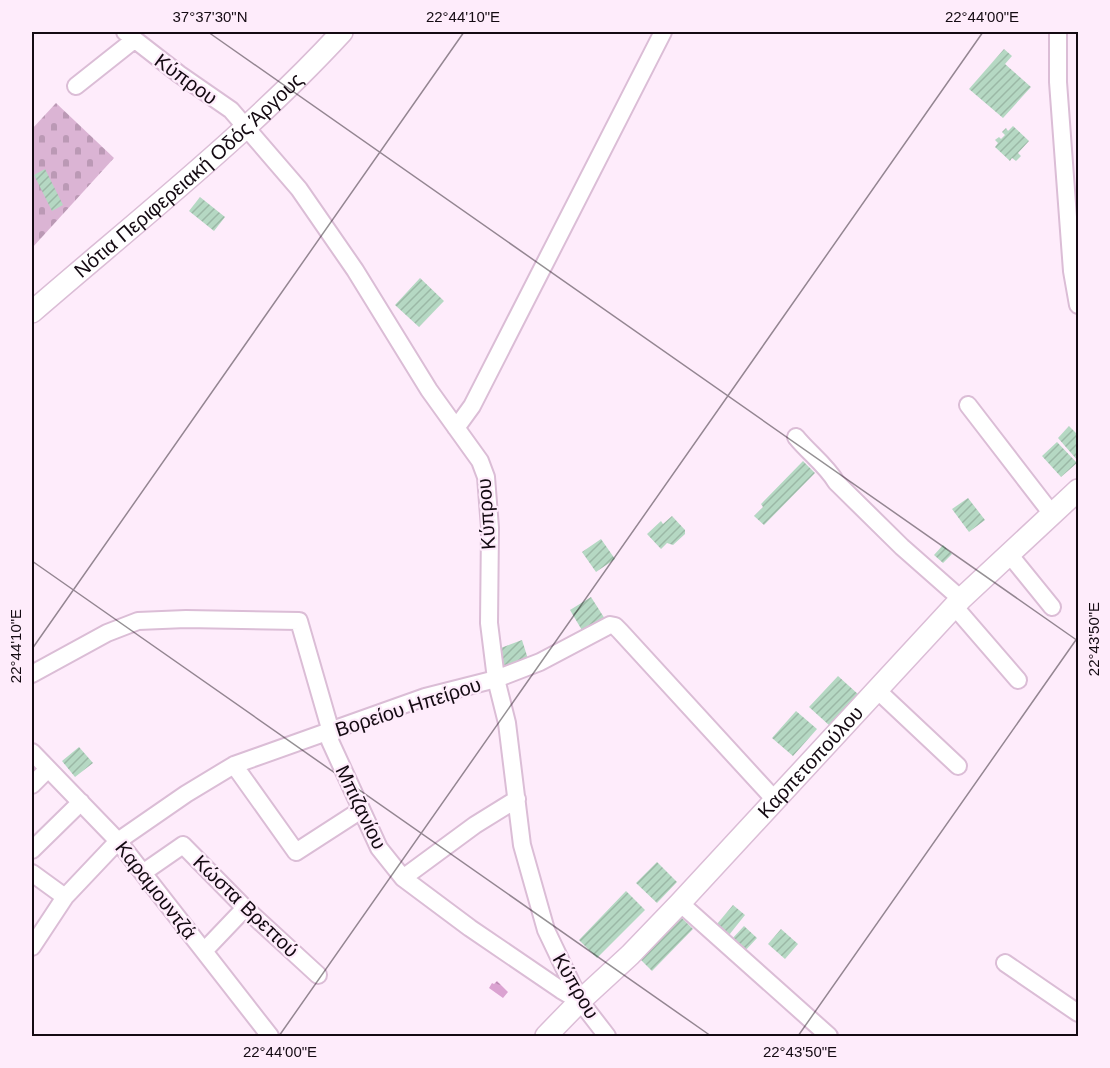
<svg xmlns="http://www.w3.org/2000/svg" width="1110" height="1068" viewBox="0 0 1110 1068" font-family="Arial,sans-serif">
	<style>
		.cemetery { fill: url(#cemetery-stones) }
		.water { fill: url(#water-ripples) }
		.building { fill: url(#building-hatch) }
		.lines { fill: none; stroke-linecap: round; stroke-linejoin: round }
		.minor-casing { stroke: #dbbdd6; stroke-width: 20 }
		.major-casing { stroke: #dbbdd6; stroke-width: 24 }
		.minor { stroke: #fff; stroke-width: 16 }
		.major { stroke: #fff; stroke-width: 21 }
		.ticks { fill: none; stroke: #140a12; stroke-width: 1.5; stroke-opacity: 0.45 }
		.labels { text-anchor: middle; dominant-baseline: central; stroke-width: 4.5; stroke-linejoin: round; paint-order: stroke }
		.street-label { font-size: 20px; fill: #140a12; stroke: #feecfb }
		.neatline { fill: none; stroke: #140a12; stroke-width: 2 }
		.ticks-label { font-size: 15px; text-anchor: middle; fill: #140a12 }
	</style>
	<defs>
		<pattern id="cemetery-stones" width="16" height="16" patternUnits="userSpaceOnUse" patternTransform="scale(1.5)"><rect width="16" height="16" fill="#dbb4d4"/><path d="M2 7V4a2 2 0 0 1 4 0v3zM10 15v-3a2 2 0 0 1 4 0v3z" fill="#bb99b5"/></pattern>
		<pattern id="water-ripples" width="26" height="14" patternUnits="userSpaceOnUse" patternTransform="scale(1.5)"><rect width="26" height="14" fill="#dba2d1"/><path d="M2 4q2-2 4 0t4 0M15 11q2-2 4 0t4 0" fill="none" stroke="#bb8ab2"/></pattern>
		<pattern id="building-hatch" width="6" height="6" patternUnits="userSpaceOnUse" patternTransform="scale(1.5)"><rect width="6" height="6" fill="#b5d8c3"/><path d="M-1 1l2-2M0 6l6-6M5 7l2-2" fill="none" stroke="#9bb8a6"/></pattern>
	</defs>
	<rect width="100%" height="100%" fill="#feecfb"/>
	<path class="cemetery" d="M56 103 114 158 32 248V129Z"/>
	<path class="water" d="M497 981 508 992 503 998 489 988 492 983 494 984Z"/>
	<path class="building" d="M1004 49 1012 56 1005 64 1031 87 1003 118 969 89Z
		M1013 126 1029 141 1018 153 1021 156 1016 161 1012 158 1010 161 995 147 998 143 995 140 999 137 1001 139 1005 135 1002 132 1006 128 1008 131Z
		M45 169 63 205 52 211 34 175Z
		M200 197 225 217 214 231 189 211Z
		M420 278 444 301 419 327 395 305Z
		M1069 426 1076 433 1078 431V461L1058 438Z
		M1057 442 1077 463 1061 477 1042 456Z
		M803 461 815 473 764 525 754 516 763 507 761 504Z
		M968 498 985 520 969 532 952 509Z
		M672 516 685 530V534L673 545 667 543 661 549 647 534 661 521 663 524Z
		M601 539 615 559 596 572 582 552Z
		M943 545 952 554 943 563 934 555Z
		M591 597 605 619 583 632 570 610Z
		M522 640 528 659 505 667 498 649Z
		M838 676 859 695 830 726 809 707Z
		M796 711 817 729 793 756 772 738Z
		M79 747 93 763 75 777 62 761Z
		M657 862 677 882 657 903 636 883Z
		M626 891 645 910 597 958 579 940Z
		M733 905 745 915 729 935 717 924Z
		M674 910 693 929 652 971 633 952Z
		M744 926 757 938 744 952 731 940Z
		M781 929 798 944 785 959 768 944Z"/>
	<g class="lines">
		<g class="minor-casing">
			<path id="minor" d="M125 32 179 74 231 110 299 189 355 270 429 390 480 461 486 477 490 528 489 623 496 679 507 723 522 845 546 930 580 1001 607 1036
				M1058 32V82L1072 271 1078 305
				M76 86 134 40
				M968 405 1052 514
				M456 428 472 406 663 32
				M796 437C808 452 826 465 836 482L902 547 961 599
				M1009 554 1052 607
				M954 606 1018 680
				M32 674 107 633 138 621 186 619 299 621 331 732 330 741 379 848 403 878 470 928 561 990 580 1001
				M876 689 958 766
				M32 752 118 841 270 1036
				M234 765 296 852 361 810
				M32 785 48 769
				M32 850 81 802
				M144 872 183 845 245 908 318 975
				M32 873 65 897
				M403 878 475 825 517 799
				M680 903 829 1036
				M32 947 65 897 118 841 186 794 234 765 425 697 496 679 540 662 610 625 615 626 620 631 775 800
				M204 951 245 908
				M1005 963 1078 1013"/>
		</g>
		<g class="major-casing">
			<g id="major">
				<path id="s1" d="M32 312C137 221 248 134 342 32"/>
				<path id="s2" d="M546 1036 580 1001 630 955 680 903 961 599 1078 490"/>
			</g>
		</g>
		<use href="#minor" class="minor"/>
		<use href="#major" class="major"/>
	</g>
	<path class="ticks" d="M208 32 1078 641M32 561 711 1036M32 649 464 32M279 1036 983 32M798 1036 1078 637"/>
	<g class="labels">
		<g class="street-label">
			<text transform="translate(186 79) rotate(36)">Κύπρου</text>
			<text stroke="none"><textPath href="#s1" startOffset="208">Νότια Περιφερειακή Οδός Άργους</textPath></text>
			<text transform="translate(486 514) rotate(-94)">Κύπρου</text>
			<text transform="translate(408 707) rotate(-18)">Βορείου Ηπείρου</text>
			<text stroke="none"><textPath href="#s2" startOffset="381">Καρπετοπούλου</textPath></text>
			<text transform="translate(361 807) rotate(64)">Μπιζανίου</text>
			<text transform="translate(156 890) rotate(52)">Καραμουντζά</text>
			<text transform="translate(246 906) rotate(44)">Κώστα Βρεττού</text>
			<text transform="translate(576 986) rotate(60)">Κύπρου</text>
		</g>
	</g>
	<rect width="1110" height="1068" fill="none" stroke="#feecfb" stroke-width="66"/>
	<rect x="33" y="33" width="1044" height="1002" class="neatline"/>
	<g class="ticks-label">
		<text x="210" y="22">37°37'30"N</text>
		<text x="463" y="22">22°44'10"E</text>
		<text x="982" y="22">22°44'00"E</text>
		<text transform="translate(1094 639) rotate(-90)" y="5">22°43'50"E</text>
		<text transform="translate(16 646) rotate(-90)" y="5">22°44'10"E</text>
		<text x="280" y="1057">22°44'00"E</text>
		<text x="800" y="1057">22°43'50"E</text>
	</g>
</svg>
